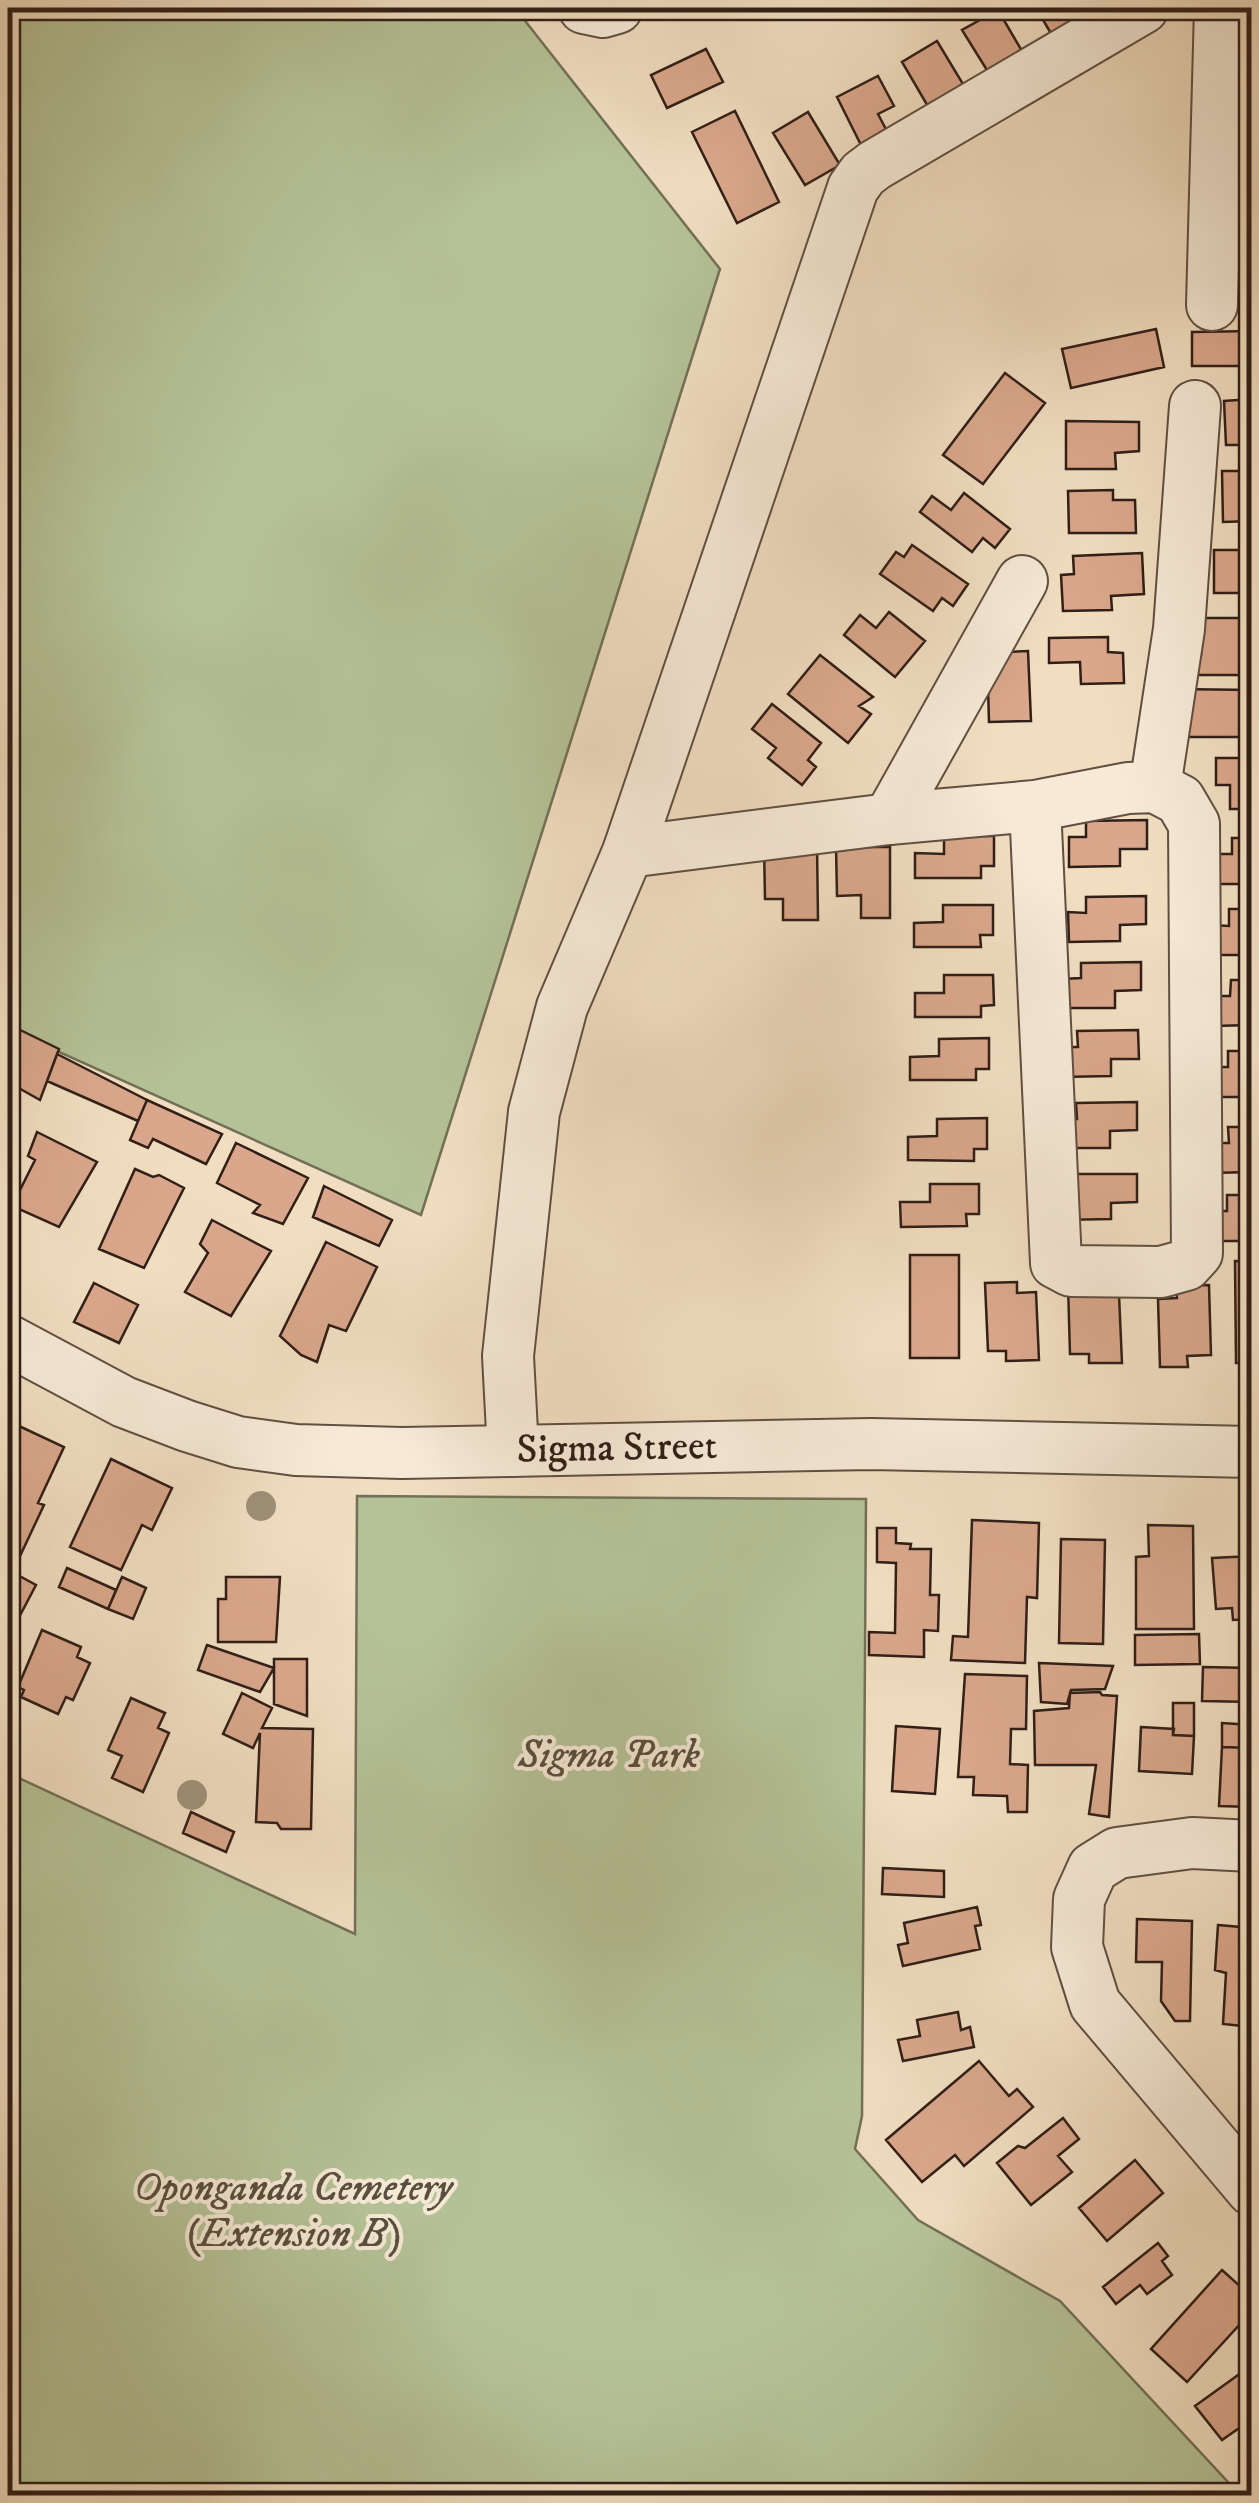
<svg xmlns="http://www.w3.org/2000/svg" width="1259" height="2503" viewBox="0 0 1259 2503" font-family="'IM FELL DW Pica',serif">
	<style>
		.green { fill: #b5c297; stroke: #727057; stroke-width: 2.5 }
		.building { fill: #daa78c; stroke: #301f17; stroke-width: 2.5 }
		.lines { fill: none; stroke-linecap: round; stroke-linejoin: round }
		.street-casing { stroke: #604f42; stroke-width: 54 }
		.street { stroke: #f6ead7; stroke-width: 50 }
		.tree { fill: #9d9078 }
		.labels { text-anchor: middle; dominant-baseline: central; stroke-width: 8; stroke-linejoin: round; paint-order: stroke }
		.street-label { font-size: 40px; fill: #301f17; stroke: #f6ead7 }
		.park-label { font-size: 40px; font-style: italic; fill: #58503d; stroke: #f6ead7 }
	</style>
	<rect width="100%" height="100%" fill="#f1dec1"/>
	<filter id="stains"><feTurbulence type="fractalNoise" baseFrequency=".002" numOctaves="4"/><feColorMatrix values="0 0 0 0 .2 0 0 0 0 .09 0 0 0 0 .02 0 0 0 .5 -.17"/></filter>
	<radialGradient id="worn" r=".72"><stop offset=".6" stop-color="#630" stop-opacity="0"/><stop offset="1" stop-color="#630" stop-opacity=".3"/></radialGradient>
	<path class="green" d="M8 8H515L720 269 421 1215 8 1029Z
		M357 1496 866 1499 862 2116 855 2149 918 2220 1060 2301 1240 2495H8V1773L355 1934Z"/>
	<path class="building" d="M1036 8H1082L1090 22 1056 42Z
		M998 10 1029 63 995 83 962 30Z
		M937 41 969 94 933 115 902 62Z
		M706 49 723 82 667 108 651 75Z
		M878 76 894 106 878 114 889 135 863 149 837 97Z
		M735 111 779 202 737 223 692 132Z
		M808 112 840 165 805 185 773 133Z
		M1156 329 1164 367 1071 388 1062 349Z
		M1252 331V366H1192V332Z
		M1005 373 1045 403 983 484 943 455Z
		M1252 399V445H1226L1224 401Z
		M1066 421 1139 422V451L1115 453 1116 469H1066Z
		M1222 471H1252V521L1223 522Z
		M1113 490V500H1135L1136 533H1069L1068 491Z
		M964 493 1010 529 995 548 983 538 972 552 920 512 932 496 951 510Z
		M912 545 968 584 953 606 942 598 933 611 880 574 896 552 904 557Z
		M1214 550H1252V593H1214Z
		M1142 553 1144 594 1111 596 1112 610 1063 611 1061 575 1074 574 1073 556Z
		M889 612 925 641 895 677 844 635 860 615 876 628Z
		M1201 618H1252V664H1240V675H1181V655H1201Z
		M1108 637V652L1123 653 1124 683 1081 684 1080 662 1049 663V638Z
		M1028 651 1031 721 989 722 987 653Z
		M820 655 873 697 859 706 871 714 848 743 788 694Z
		M1175 689 1252 690V737H1174Z
		M772 704 821 743 808 760 816 767 802 785 768 758 776 748 752 729Z
		M1216 758H1252V809H1230V785H1216Z
		M1147 820V849H1120V866L1069 867V837H1086V821Z
		M944 836H994V866H981V878H915V853L944 854Z
		M1232 838H1252V884H1215V854H1232Z
		M764 844H817L818 920H783V899H765Z
		M836 847H890V918H861V895L837 896Z
		M1146 896V924L1120 925V941L1069 942 1068 912 1086 913V897Z
		M943 905H993V935H980L981 947H914V923L943 922Z
		M1229 909H1252V955H1212V925L1229 926Z
		M1141 962V990L1115 991V1008H1064L1063 979 1081 978V963Z
		M944 975H993L994 1005 981 1006V1017H915V993H944Z
		M1231 980H1252V1025L1213 1026V996H1230Z
		M8 1024 59 1049 40 1100 8 1082Z
		M1138 1030 1139 1059H1111V1076L1061 1077 1060 1047H1078L1077 1031Z
		M989 1038V1069H976V1080H910V1057L939 1056V1039Z
		M1228 1051H1252V1097H1211L1210 1067H1228Z
		M57 1054 147 1100 138 1121 47 1081Z
		M147 1100 222 1134 206 1164 153 1139 148 1148 130 1140Z
		M1137 1102V1130L1110 1131V1148H1059V1119H1077L1076 1103Z
		M987 1118V1149H974V1161L908 1160V1137L937 1136V1119Z
		M1228 1127H1252V1172L1211 1173V1143H1229Z
		M37 1132 97 1162 59 1227 12 1206 35 1160 28 1156Z
		M236 1143 308 1178 283 1224 253 1213 260 1205 217 1183Z
		M135 1169 153 1177 159 1175 184 1188 144 1268 99 1249Z
		M1077 1174H1137V1202L1111 1203V1219L1060 1220 1077 1191Z
		M930 1184H979V1214H966L967 1226 901 1227 900 1202H930Z
		M324 1186 392 1220 379 1246 313 1217Z
		M1227 1195H1252V1241H1210L1209 1211H1227Z
		M212 1220 271 1251 231 1316 185 1292 208 1253 200 1244Z
		M326 1242 377 1267 346 1331 329 1325 317 1362 301 1355 280 1336Z
		M910 1255H959V1358H910Z
		M1235 1261 1252 1262V1363H1236Z
		M1017 1282V1293L1036 1292 1039 1360 1006 1361V1351H988L985 1283Z
		M94 1283 138 1305 119 1343 74 1322Z
		M1068 1285 1119 1295 1122 1363H1089V1354H1070Z
		M1209 1285 1211 1355 1187 1356 1188 1367H1160L1158 1299 1177 1298 1176 1286Z
		M19 1426 64 1447 38 1503 44 1505 20 1556 8 1550V1452Z
		M111 1459 172 1488 152 1530 142 1525 121 1570 70 1547Z
		M972 1520 1039 1523 1037 1598 1027 1597 1025 1663 951 1660 953 1636 968 1637Z
		M1148 1525 1193 1526 1194 1629H1136V1557L1149 1556Z
		M877 1528H896V1543L911 1544 910 1549H931L930 1595H939L938 1631 924 1630V1657L869 1655V1632L895 1633 896 1563 877 1562Z
		M1061 1539 1105 1540 1103 1644 1059 1643Z
		M1252 1556V1619L1233 1620 1232 1608 1216 1609 1212 1558Z
		M67 1568 116 1590 108 1609 59 1587Z
		M14 1573 36 1585 17 1621 8 1616V1585Z
		M122 1577 146 1588 133 1619 108 1609Z
		M226 1577H280L276 1642H218V1599H226Z
		M42 1630 81 1647 77 1657 90 1663 73 1700 66 1697 58 1714 21 1697 24 1690 18 1687Z
		M1199 1634 1200 1664 1135 1665V1635Z
		M207 1645 274 1668 260 1692 198 1670Z
		M274 1659H307V1716L274 1704Z
		M1039 1663 1113 1666 1105 1689 1071 1690 1067 1704 1041 1702Z
		M1203 1667 1252 1668V1702L1202 1701Z
		M965 1674 1027 1676 1026 1729H1011L1010 1764 1028 1765 1027 1812H1008L1007 1796 973 1795 974 1777H958Z
		M1100 1692 1102 1695 1117 1696 1109 1817 1089 1814 1096 1765H1035L1034 1711 1069 1708 1070 1693Z
		M242 1693 272 1708 262 1728 313 1729 311 1829H281L277 1823 256 1822 260 1733 253 1748 223 1734Z
		M131 1698 165 1713 158 1728 169 1733 143 1792 112 1778 122 1756 108 1750Z
		M1173 1703H1194V1736L1173 1735Z
		M1222 1723 1252 1725V1748L1222 1747Z
		M896 1726 940 1729 935 1794 892 1791Z
		M1141 1727 1174 1729 1173 1735 1194 1736 1192 1774 1139 1771Z
		M1222 1747 1252 1748V1807L1219 1806Z
		M191 1812 234 1832 226 1852 183 1833Z
		M883 1868 944 1871V1897L882 1894Z
		M977 1907 981 1925 975 1926 980 1949 903 1966 898 1945 908 1943 904 1923Z
		M1137 1919 1192 1921 1190 2021H1175L1161 2001 1162 1962H1136Z
		M1218 1925 1252 1928V2027L1223 2024 1226 1973 1215 1970Z
		M958 2012 961 2030 970 2027 974 2047 903 2061 898 2040 920 2036 917 2020Z
		M979 2061 1009 2096 1017 2089 1033 2107 964 2166 955 2155 922 2182 886 2140Z
		M1063 2118 1079 2139 1058 2156 1072 2172 1031 2205 997 2163 1018 2146 1025 2148Z
		M1135 2160 1163 2193 1107 2241 1079 2208Z
		M1158 2243 1168 2256 1162 2261 1172 2275 1147 2294 1140 2285 1116 2304 1103 2287Z
		M1222 2270 1252 2297V2311L1187 2382 1151 2349Z
		M1252 2365V2419L1222 2440 1195 2406Z"/>
	<g class="lines">
		<g class="street-casing">
			<g id="street">
				<path d="M584 8 603 12 617 8"/>
				<path d="M1212 305 1220 8"/>
				<path d="M1155 787 1179 629 1195 406"/>
				<path d="M889 819 1022 581"/>
				<path d="M628 852 889 819 1035 806 1128 788 1155 787 1180 800 1194 824 1197 1253 1186 1265 1161 1272 1071 1271 1056 1263 1035 806"/>
				<path id="s1" d="M8 1340 124 1402 187 1426 238 1442 296 1450 402 1453 871 1444 1252 1452"/>
				<path d="M513 1451 508 1356 534 1112 562 1007 628 852 853 188 863 174 875 165 1143 8"/>
				<path d="M1252 1846 1192 1843 1117 1853 1093 1868 1079 1899 1077 1947 1095 2004 1252 2190"/>
			</g>
		</g>
		<use href="#street" class="street"/>
	</g>
	<g class="tree">
		<circle cx="261" cy="1506" r="15"/>
		<circle cx="192" cy="1795" r="15"/>
	</g>
	<g class="labels">
		<g class="street-label">
			<text stroke="none"><textPath href="#s1" startOffset="632">Sigma Street</textPath></text>
		</g>
		<g class="park-label">
			<text x="609" y="1756">Sigma Park</text>
			<text x="293" y="2189">Oponganda Cemetery<tspan x="293" dy="46">(Extension B)</tspan></text>
		</g>
	</g>
	<rect width="1259" height="2503" fill="none" stroke="#f1dec1" stroke-width="40"/>
	<rect x="10" y="10" width="1239" height="2483" fill="none" stroke="#301f17" stroke-width="5"/>
	<rect x="20" y="20" width="1219" height="2463" fill="none" stroke="#301f17" stroke-width="2.5"/>
	<rect width="100%" height="100%" filter="url(#stains)"/>
	<rect width="100%" height="100%" fill="url(#worn)"/>
</svg>
